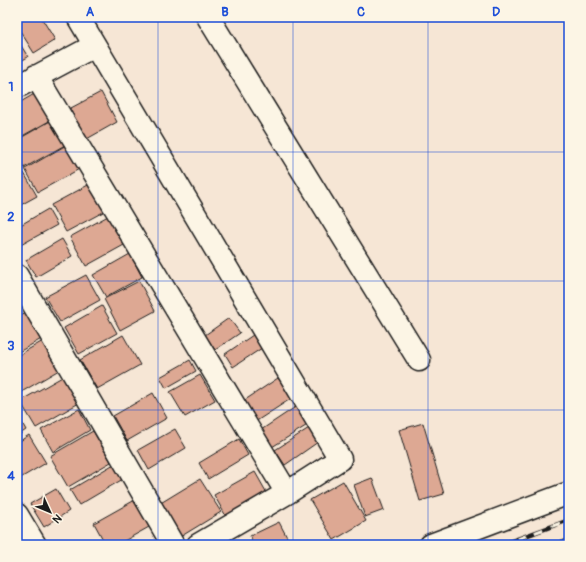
<svg xmlns="http://www.w3.org/2000/svg" width="586" height="562" viewBox="0 0 586 562" font-family="Pangolin,sans-serif">
	<style>
		.building { fill: #dda893; stroke: #1c1c1c }
		.lines { fill: none; stroke-linecap: round; stroke-linejoin: round }
		.minor-casing { stroke: #1c1c1c; stroke-width: 25 }
		.minor { stroke: #fcf5e5; stroke-width: 22 }
		.rail-casing { stroke: #1c1c1c; stroke-width: 4.5 }
		.rail { stroke: #fcf5e5; stroke-width: 3; stroke-dasharray: 9; stroke-linecap: butt }
		.grid { fill: none; stroke: #1d4ed8; stroke-width: 1; stroke-opacity: 0.55 }
		.neatline { fill: none; stroke: #1d4ed8; stroke-width: 1.5 }
		.grid-label { font-size: 13px; text-anchor: middle; font-weight: bold; fill: #1d4ed8 }
	</style>
	<rect width="100%" height="100%" fill="#f6e6d5"/>
	<filter id="ink" filterUnits="userSpaceOnUse"><feTurbulence type="fractalNoise" baseFrequency=".025" numOctaves="2"/><feDisplacementMap in="SourceGraphic" scale="8" xChannelSelector="R" yChannelSelector="G"/><feConvolveMatrix kernelMatrix="1 2 1 2 8 2 1 2 1" color-interpolation-filters="sRGB"/></filter>
	<g filter="url(#ink)">
		<path class="building" d="M17 17H41L55 40 34 53 17 26Z
			M17 39 28 57 17 63Z
			M101 92 117 122 85 140 69 109Z
			M36 93 51 120 17 139V104Z
			M52 120 65 145 24 168 17 155V140Z
			M68 144 81 168 38 192 25 169Z
			M24 173 37 196 17 207V177Z
			M90 184 105 211 66 232 51 205Z
			M48 209 57 225 17 247V227Z
			M108 216 124 245 86 266 70 237Z
			M62 239 72 256 36 277 26 260Z
			M130 254 142 277 106 297 93 275Z
			M86 275 100 300 60 322 45 297Z
			M139 281 155 311 120 330 104 299Z
			M102 306 117 333 79 354 64 328Z
			M28 311 43 338 17 353V317Z
			M229 318 240 333 215 350 205 335Z
			M123 335 140 365 97 389 80 360Z
			M253 335 262 348 233 367 225 354Z
			M43 341 59 370 18 394 17 392V356Z
			M190 360 196 371 166 388 160 377Z
			M200 375 215 400 185 417 170 392Z
			M64 376 79 403 36 428 20 401Z
			M278 378 292 398 255 422 242 402Z
			M153 393 167 418 127 441 113 416Z
			M297 406 309 424 272 447 261 430Z
			M79 409 90 430 53 452 41 430Z
			M17 414 26 430 17 436Z
			M423 423 444 494 420 501 399 430Z
			M309 428 318 442 285 465 275 450Z
			M175 429 186 448 149 470 138 450Z
			M93 431 111 462 68 487 50 456Z
			M29 435 46 463 17 480V443Z
			M239 439 248 455 208 479 199 463Z
			M114 464 123 479 79 505 70 490Z
			M255 472 268 495 227 518 214 495Z
			M372 478 384 510 365 517 354 485Z
			M200 479 221 512 180 537 159 504Z
			M343 481 366 521 334 540 310 500Z
			M56 489 69 511 44 527 30 504Z
			M135 500 149 527 117 545H106L94 523Z
			M279 522 291 545H254L250 536Z"/>
		<g class="lines">
			<g class="minor-casing">
				<path id="minor" d="M78 17 340 459 287 493 198 545
					M208 17 419 360
					M36 76 287 493
					M17 87 94 46
					M17 276 173 545
					M17 515 35 545
					M431 545 569 493"/>
			</g>
			<use href="#minor" class="minor"/>
			<g class="rail-casing">
				<path id="rail" d="M501 545 569 520
					M555 545 569 540"/>
			</g>
			<use href="#rail" class="rail"/>
		</g>
	</g>
	<path class="grid" d="M158 17V545M293 17V545M428 17V545M17 152H569M17 281H569M17 410H569"/>
	<rect width="586" height="562" fill="none" stroke="#fcf5e5" stroke-width="44"/>
	<g transform="translate(50 512) rotate(134)" stroke="#fcf5e5" stroke-width="3" paint-order="stroke">
	<path d="M0-3L7 15L0 10L-7 15Z" fill="#1c1c1c"/>
	<text y="-6" font-size="11" font-weight="bold" text-anchor="middle" fill="#1c1c1c">N</text>
	</g>
	<rect x="22" y="22" width="542" height="518" class="neatline"/>
	<g class="grid-label">
		<text x="90" y="16">A</text>
		<text x="225" y="16">B</text>
		<text x="361" y="16">C</text>
		<text x="496" y="16">D</text>
		<text x="11" y="91">1</text>
		<text x="11" y="221">2</text>
		<text x="11" y="350">3</text>
		<text x="11" y="480">4</text>
	</g>
</svg>
